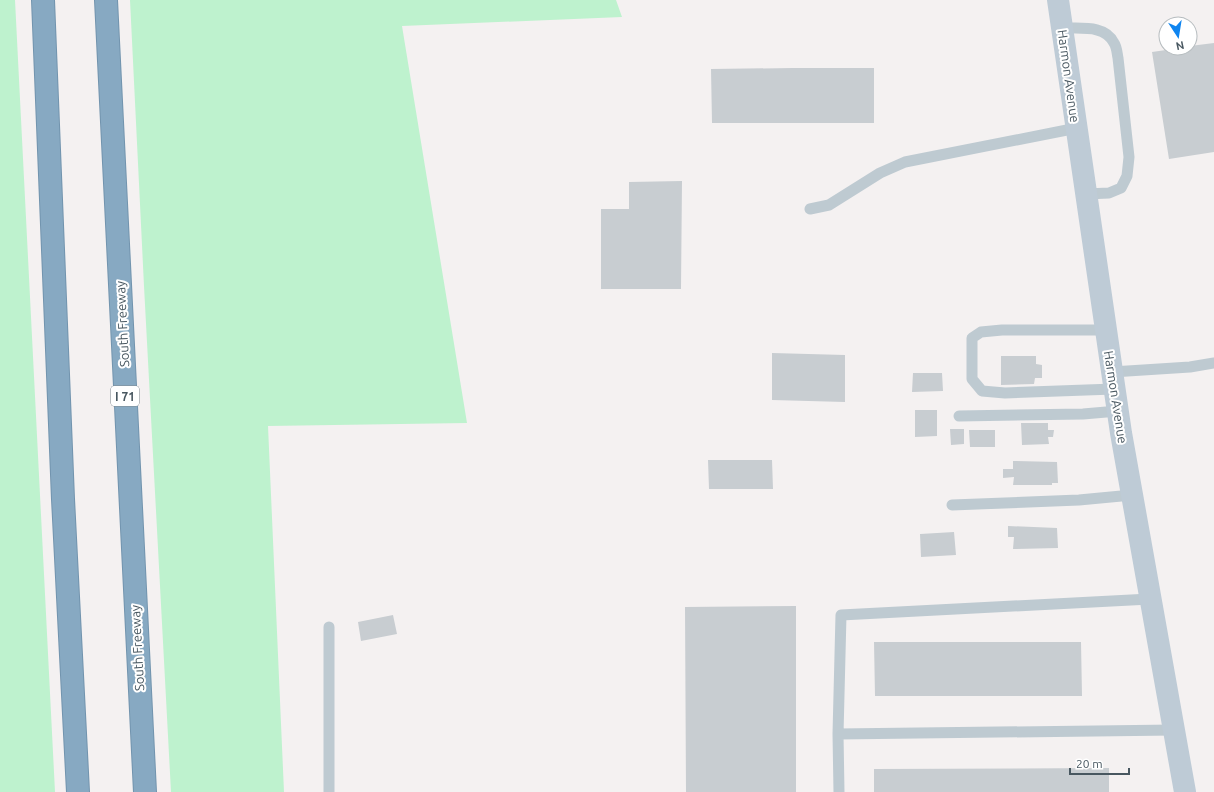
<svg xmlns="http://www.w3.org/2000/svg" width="1214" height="792" viewBox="0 0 1214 792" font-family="Ubuntu,sans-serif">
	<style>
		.green { fill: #bef2ce }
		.building { fill: #c8cdd1 }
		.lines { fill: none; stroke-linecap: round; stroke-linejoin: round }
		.highway-casing { stroke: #7294ae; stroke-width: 24 }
		.lane { stroke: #becad1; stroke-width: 11 }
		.secondary { stroke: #becbd6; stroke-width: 22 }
		.highway { stroke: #87a9c2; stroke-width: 22 }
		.labels { text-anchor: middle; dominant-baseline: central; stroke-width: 4; stroke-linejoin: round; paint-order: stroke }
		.shield { fill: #fff; stroke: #7f8990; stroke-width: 1 }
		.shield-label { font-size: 12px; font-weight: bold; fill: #485760 }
		.street-label { font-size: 13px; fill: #485760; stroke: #fff }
	</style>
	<rect width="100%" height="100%" fill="#f4f1f1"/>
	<path class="green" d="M0 0H15L55 792H0Z
		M130 0H616L622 17 402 26 467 423 268 426 284 792H171L144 286Z"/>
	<path class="building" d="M1214 43V152L1169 159 1152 52 1180 48H1190V46Z
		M793 68H874V123H712L711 69Z
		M682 181 681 289H601V209H629V182Z
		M772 353 845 355V402L772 400Z
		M1001 356H1036V364L1042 365V378H1035L1034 384 1001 385Z
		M913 373H942L943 391 912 392Z
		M915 410H937V436L915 437Z
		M1021 423H1048V430H1054L1053 437H1048L1049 444 1022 445Z
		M950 429H964V444L951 445Z
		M969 430H995V447H970Z
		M708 460H772L773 489H709Z
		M1013 461 1057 462 1058 483H1052V485H1013L1014 477 1003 478V469H1013Z
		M1008 526 1057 528 1058 548 1013 549 1014 537H1008Z
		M954 532 956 555 921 557 920 534Z
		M796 606V792H686L685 607Z
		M393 615 397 634 361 641 358 622Z
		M874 642H1081L1082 696H875Z
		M1109 768V792H874V769Z"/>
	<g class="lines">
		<g class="highway-casing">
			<path id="highway" d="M43 0 63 499 78 792
				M106 0 145 792"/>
		</g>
		<path class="lane" d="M1062 28C1079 29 1105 24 1114 43 1117 47 1117 54 1118 58L1129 157 1127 176 1121 188 1109 193 1086 194
			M810 209 829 205 880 173 905 162 1077 128
			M1105 330H1002L981 332 972 338V379L982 391 1005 393 1114 389
			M1112 372 1190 367 1214 363
			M959 416 1083 414 1118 411
			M952 505 1079 500 1132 495
			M1150 599 841 615 838 734 1174 730
			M329 627V792
			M838 734 839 792"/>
		<path class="secondary" d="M1058 0 1121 433 1185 792"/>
		<use href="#highway" class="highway"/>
	</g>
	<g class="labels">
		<rect class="shield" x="111" y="386" width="28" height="20" rx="3"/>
		<g class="shield-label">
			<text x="125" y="396">I 71</text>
		</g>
		<g class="street-label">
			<text transform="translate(1069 76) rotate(82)">Harmon Avenue</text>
			<text transform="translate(122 324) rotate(-93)">South Freeway</text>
			<text transform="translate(1116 397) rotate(81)">Harmon Avenue</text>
			<text transform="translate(137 648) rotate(-93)">South Freeway</text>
		</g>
	</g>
	<g transform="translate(1178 36) rotate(168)"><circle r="19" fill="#ffffff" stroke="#b6bcbf"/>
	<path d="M0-3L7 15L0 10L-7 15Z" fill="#0f85f0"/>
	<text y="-6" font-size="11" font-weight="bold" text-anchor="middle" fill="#485760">N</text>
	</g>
	<path d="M1070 768v6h59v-6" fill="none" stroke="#485760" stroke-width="2"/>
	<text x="1076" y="768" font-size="12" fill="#485760" stroke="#ffffff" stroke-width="3" paint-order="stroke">20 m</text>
</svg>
